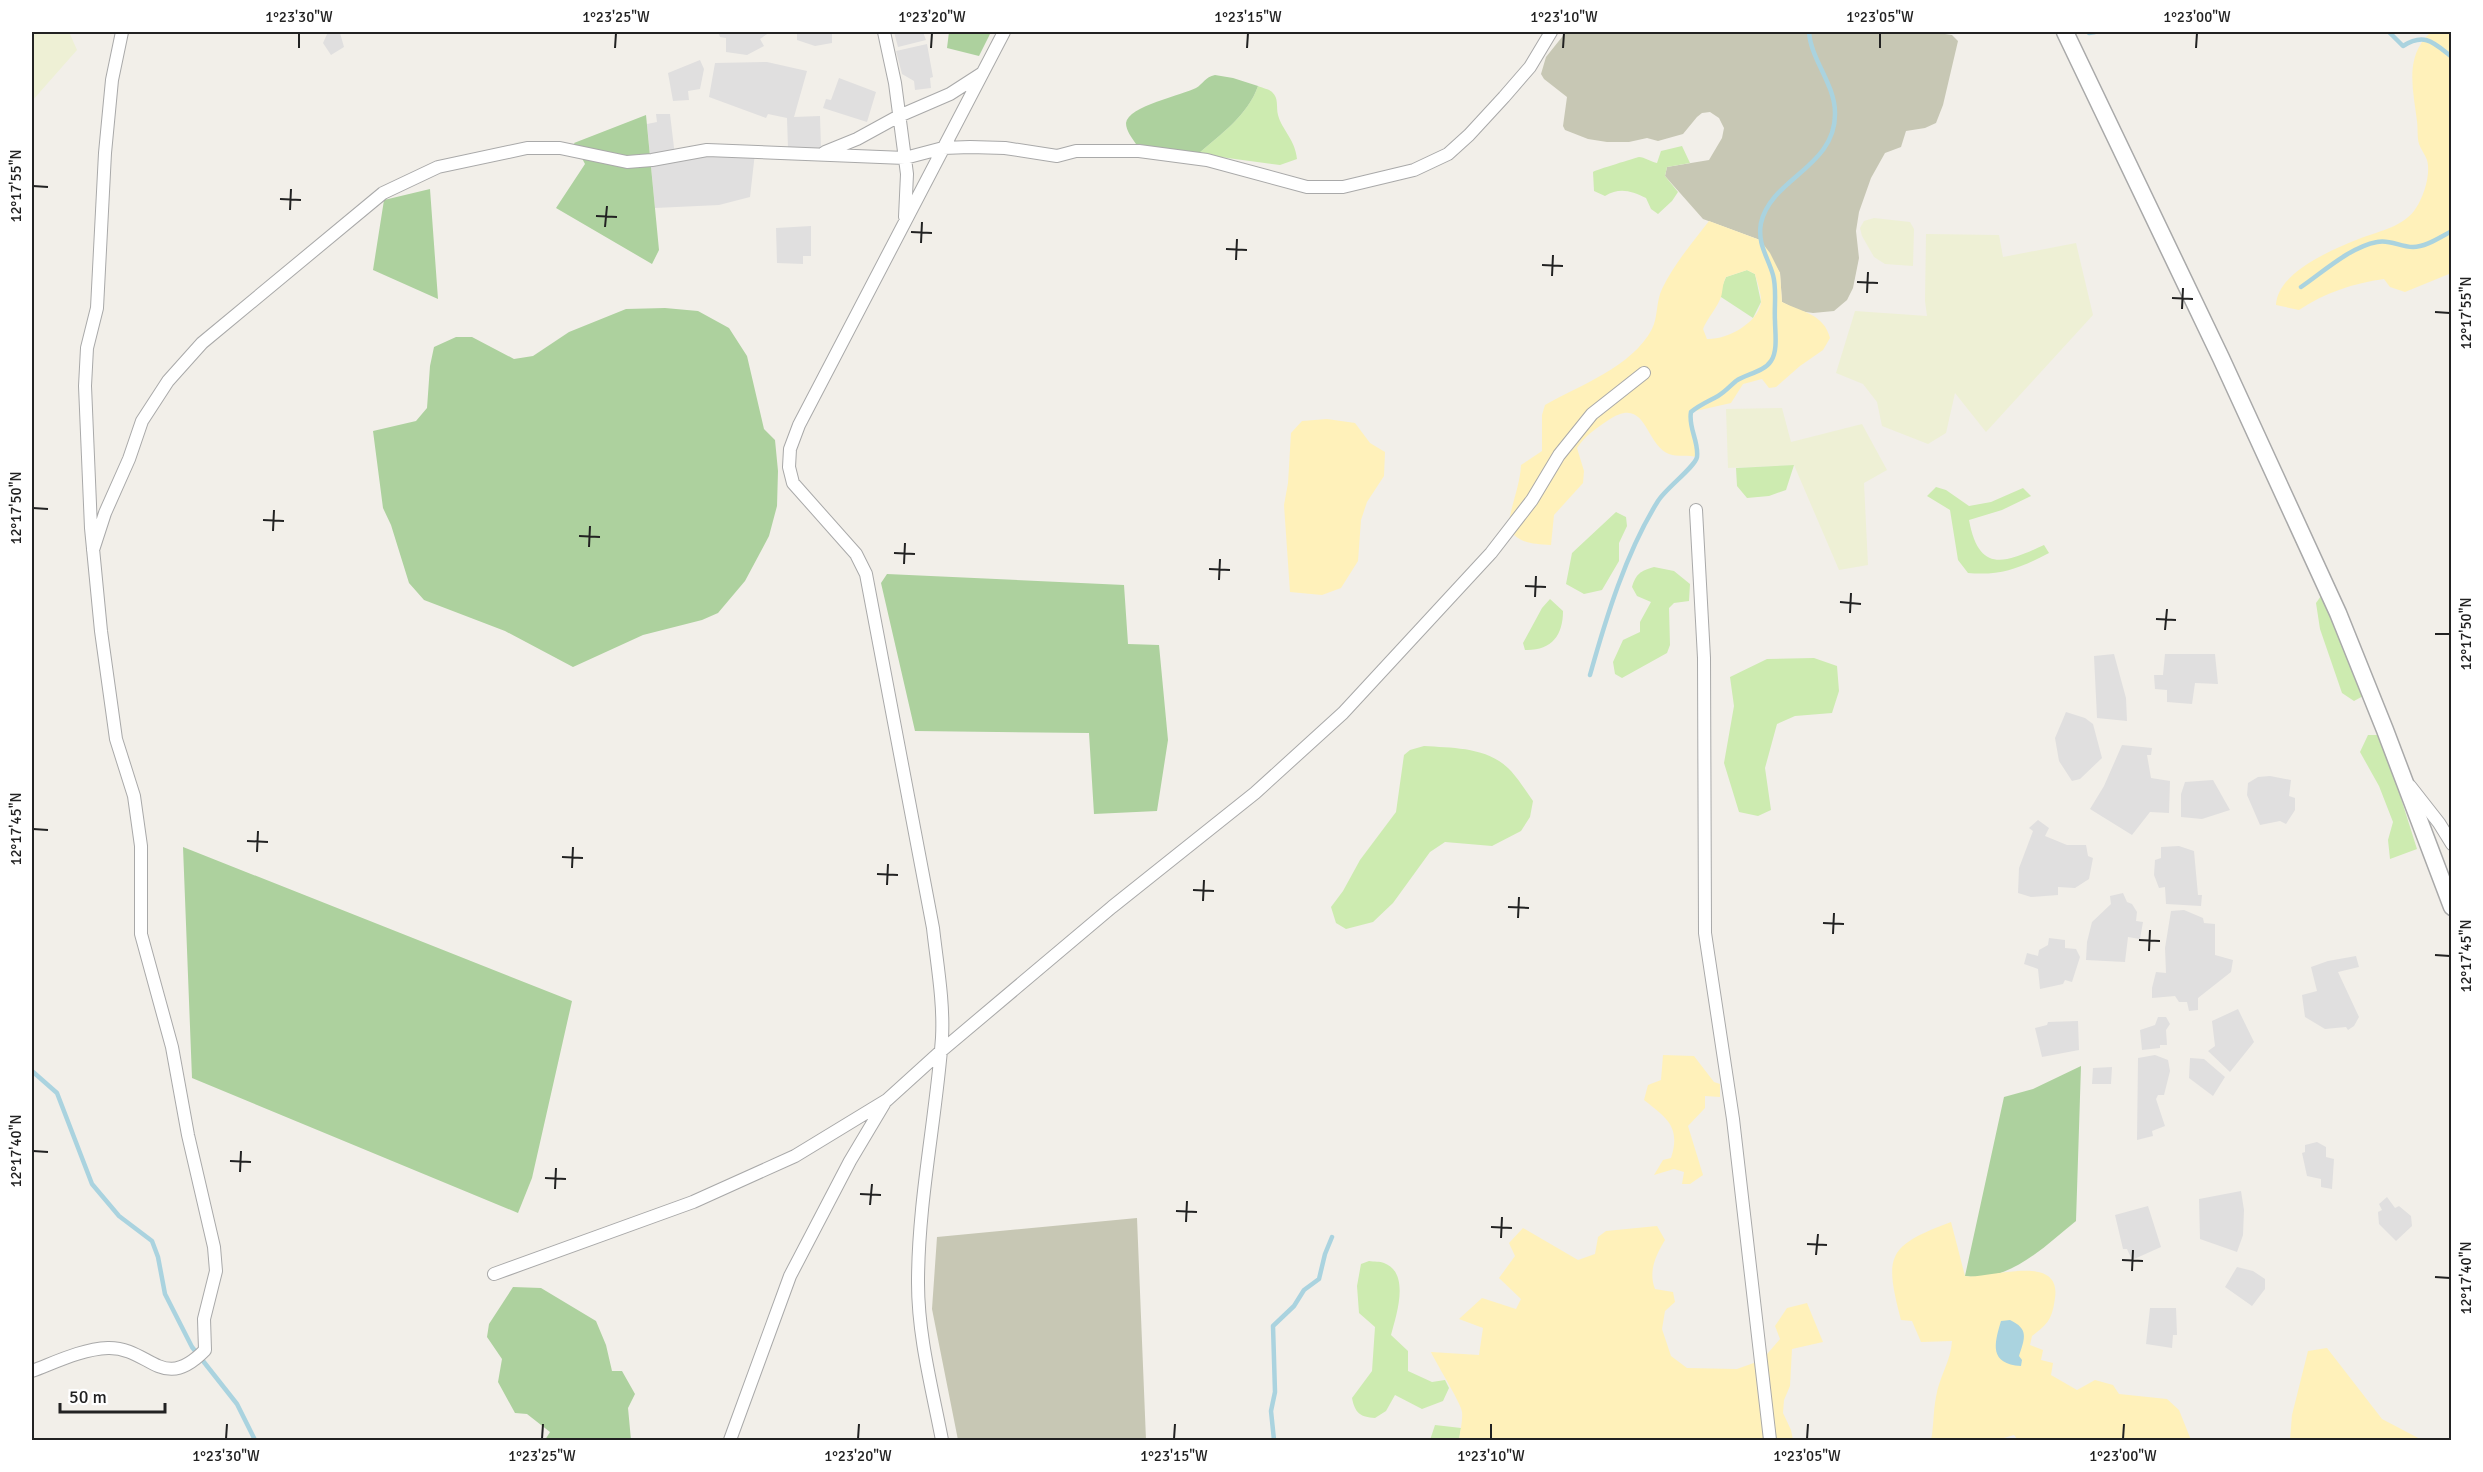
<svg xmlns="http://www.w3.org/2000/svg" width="2483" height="1472" viewBox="0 0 2483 1472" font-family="Signika,sans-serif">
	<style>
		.residential { fill: #e0dfdf }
		.construction { fill: #c7c7b4 }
		.farmland { fill: #eef0d5 }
		.grass { fill: #cdebb0 }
		.forest { fill: #add19e }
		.sand { fill: #fff1ba; fill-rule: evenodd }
		.water { fill: #aad3df }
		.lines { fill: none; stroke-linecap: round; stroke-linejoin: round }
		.stream { stroke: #aad3df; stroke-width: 4.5 }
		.minor-casing { stroke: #a9a9a9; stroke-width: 14 }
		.tertiary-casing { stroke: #a9a9a9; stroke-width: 19 }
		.minor { stroke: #fff; stroke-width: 12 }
		.tertiary { stroke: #fff; stroke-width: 16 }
		.ticks { fill: none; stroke: #222; stroke-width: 2 }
		.neatline { fill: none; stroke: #222; stroke-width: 2 }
		.ticks-label { font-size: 15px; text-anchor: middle; fill: #222 }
	</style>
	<rect width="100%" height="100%" fill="#f2efe9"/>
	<path class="residential" d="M328 32 340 33 344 47 331 55 323 43Z
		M718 32H770L760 39 764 46 747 55 726 52V38L720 37Z
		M797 32H832V43L815 46 797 40Z
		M894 32H923L926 40 898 47Z
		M927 44 933 77 930 78 931 88 915 90 914 81 902 74 896 51Z
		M700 60 704 69 700 89 688 91 689 100 673 101 668 73Z
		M767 62 807 71 794 117 820 116 821 148 788 149 787 118 768 114 766 118 709 97 715 63Z
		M839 78 876 92 867 122 823 108 826 99 831 100Z
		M656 114H670L675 156 755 153 750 197 719 205 655 208 647 124 657 122Z
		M811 226V256H803V264L777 263 776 228Z
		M2114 654 2126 698 2127 721 2097 718 2094 656Z
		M2165 654H2215L2218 684 2195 683 2192 704 2167 702V690L2155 689 2154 675H2163Z
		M2066 712 2085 718 2093 724 2102 758 2080 779 2072 781 2059 761 2055 738Z
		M2122 745 2152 748 2151 755H2147L2151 778 2170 781 2169 813 2150 812 2132 835 2090 809 2104 786Z
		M2270 776 2291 780 2289 796 2295 798V810L2286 824 2280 821 2260 825 2247 795 2248 783 2258 777Z
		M2213 780 2230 810 2202 819 2181 817V794L2185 782Z
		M2038 820 2049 828 2045 836 2067 845H2086L2088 856 2093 858 2089 879 2075 888 2058 887V895L2031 897 2018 893 2019 868 2033 831 2029 828Z
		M2179 846 2194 851 2198 895H2202L2201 906 2166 904 2165 887 2159 888 2154 875 2155 860 2161 858V847Z
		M2123 893 2127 902 2132 904 2137 912 2136 921 2143 922 2140 939 2128 937 2125 962 2086 960 2087 942 2092 922 2111 904 2110 896Z
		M2184 910 2203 918 2204 923 2215 924V955L2233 960 2231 972 2198 998V1010L2189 1011 2187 1002H2179L2175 996 2152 998V988L2156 972 2166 973 2165 948 2171 911Z
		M2049 938 2065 940V948L2076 949 2080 957 2072 982 2065 980 2063 984 2040 989 2038 969 2024 964 2027 953 2038 956 2039 950 2048 945Z
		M2356 956 2359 967 2338 972 2359 1017 2354 1026 2348 1030 2346 1027 2325 1029 2305 1017 2302 995 2317 991 2311 967 2328 961Z
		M2238 1009 2254 1042 2230 1072 2208 1051 2215 1046 2212 1021Z
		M2158 1017H2166L2170 1024 2166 1030 2167 1045H2160V1048L2142 1050 2140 1030 2155 1025Z
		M2078 1021 2079 1050 2042 1057 2035 1028 2047 1025 2048 1022Z
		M2155 1055 2168 1060 2170 1071 2164 1095H2158L2156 1099 2165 1126 2152 1131 2153 1136 2137 1140 2138 1058Z
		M2190 1058 2204 1059 2225 1077 2213 1096 2189 1078Z
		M2112 1067 2111 1084H2092L2093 1068Z
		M2317 1142 2326 1147V1157L2334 1159 2332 1189 2321 1187V1179L2307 1176 2302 1153 2305 1152V1145Z
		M2241 1191 2244 1210 2243 1235 2237 1252 2200 1239 2199 1199Z
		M2387 1197 2395 1208 2399 1206 2411 1216 2412 1226 2396 1241 2379 1224 2378 1212 2382 1210 2379 1204Z
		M2148 1206 2161 1247 2132 1260 2127 1249H2123L2115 1215Z
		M2237 1267 2253 1271 2265 1279V1289L2252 1306 2225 1287Z
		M2150 1308H2176L2177 1335H2173L2172 1348 2146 1344Z"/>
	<path class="construction" d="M1566 32H1931L1952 35 1958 41 1943 105 1936 123 1925 128 1906 131 1901 147 1885 153 1871 178 1859 212 1856 231 1859 258 1853 288 1847 300 1834 311 1813 313 1799 311 1782 302 1780 273 1760 240 1703 219 1665 176 1667 167 1709 160 1722 138 1724 128 1719 118 1710 112 1702 113 1697 117 1683 134 1658 141 1647 138 1629 142H1607L1588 139 1565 130 1563 126 1567 97 1544 79 1541 74 1546 57Z
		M1137 1218 1146 1440H958L932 1309 937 1237Z"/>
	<path class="farmland" d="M32 32H69L77 50 32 101Z
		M1874 218 1910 222 1914 229 1913 266 1885 264 1874 257 1862 236 1860 228 1864 221Z
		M1926 234 1999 235 2003 257 2076 243 2093 315 1986 432 1955 393 1946 433 1928 444 1882 426 1877 402 1863 384 1836 373 1855 311 1927 316 1925 301Z
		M1782 408 1791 442 1862 424 1887 470 1864 483 1868 565 1839 570 1794 465 1728 468 1726 409Z"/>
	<path class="grass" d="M1258 86C1262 88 1269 89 1272 92 1279 98 1276 107 1278 115 1282 130 1295 139 1297 159L1280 165 1198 154C1221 134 1248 115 1258 86Z
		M1682 146 1690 163 1667 167 1665 176 1678 192 1672 201 1658 214 1651 209 1646 198C1631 191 1620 187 1605 196L1594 191 1593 172C1595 170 1636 158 1639 157 1644 157 1652 162 1657 163L1661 151Z
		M1747 270 1755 274 1761 302 1753 318 1721 297V289L1726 277Z
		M1794 465 1786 490 1769 496 1747 498 1737 486 1736 468Z
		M1936 487 1946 490 1969 506 1991 502 2023 488 2031 496 2002 510 1969 520C1979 574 2005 563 2044 545L2049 553C2020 568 2001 576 1968 573L1958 560 1950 510 1927 496Z
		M1616 512 1626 517 1627 526 1619 543V561L1602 590 1584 594 1566 584 1572 553Z
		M1654 567 1674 571 1690 584 1689 601 1674 603 1669 608 1670 645 1667 653 1622 678 1615 674 1613 662 1623 640 1640 632V622L1651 602 1637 596 1632 587C1636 574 1640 571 1654 567Z
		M2321 596 2342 637 2365 695 2354 701 2342 693 2320 629 2316 603Z
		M1550 599 1563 611C1563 636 1551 651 1525 650L1523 643 1542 608Z
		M1814 658 1837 666 1839 691 1832 713 1795 716 1777 724 1765 768 1771 810 1758 816 1739 812 1724 763 1734 706 1730 677 1767 659Z
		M2368 735H2381L2417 849 2390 859 2388 840 2393 822 2379 786 2360 752Z
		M1424 746C1454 748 1489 747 1511 771 1519 780 1526 791 1533 801L1530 817 1521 831 1492 846 1445 842 1430 852 1393 903 1373 922 1346 929 1336 923 1331 907 1343 891 1360 860 1396 812 1404 755 1410 750Z
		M1369 1261C1374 1262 1380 1261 1384 1263 1411 1273 1396 1316 1391 1335L1408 1351V1371L1432 1382 1445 1380 1449 1388 1443 1401 1422 1409 1395 1395 1386 1411 1375 1418C1360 1417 1355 1413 1352 1398L1372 1371 1375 1327 1359 1313 1357 1286 1361 1264Z
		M1435 1425 1461 1428 1459 1440H1430Z"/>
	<path class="forest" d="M949 32H991L979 56 947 48Z
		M1215 75 1233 78 1258 86C1248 115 1221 134 1198 154L1136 144C1132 138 1126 131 1126 123 1128 106 1183 95 1196 88 1203 84 1205 77 1215 75Z
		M646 115 659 250 652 264 556 208 585 164 574 143Z
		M430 189 438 299 373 270 384 200Z
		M665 308 698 311 729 328 747 356 764 429 775 440 778 471 777 506 769 536 745 581 718 613 702 620 643 635 573 667 505 631 424 600 409 583 391 525 383 508 373 431 416 421 427 408 430 366 434 347 456 337H472L514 359 533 356 569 332 626 309Z
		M887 574 1124 585 1128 644 1159 645 1168 740 1157 811 1094 814 1089 733 915 731 881 583Z
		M183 847 572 1001 532 1178 518 1213 192 1078Z
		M2081 1066 2076 1221C2045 1246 2008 1284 1965 1276L2004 1097 2033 1089Z
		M513 1287 541 1288 596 1321 606 1345 612 1371H622L635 1394 628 1408 631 1440H545L550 1432 527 1414 515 1413 498 1382 502 1359 487 1337 489 1324Z"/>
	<path class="sand" d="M2431 32H2451L2452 268 2449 274 2405 292 2390 287 2384 279C2354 283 2324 293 2299 310L2276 305C2278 271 2334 249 2361 238 2380 231 2405 226 2416 208 2424 196 2431 174 2427 160 2425 155 2421 149 2419 144 2417 137 2418 128 2417 121 2413 89 2404 56 2431 32Z
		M1709 221 1760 240 1770 253 1780 273 1782 302C1802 312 1824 314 1830 338L1823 350 1800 366 1776 387 1769 388 1762 379 1743 384 1731 403 1691 412 1689 421 1697 457C1689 455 1677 457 1669 454 1644 444 1647 393 1607 421 1595 429 1585 436 1577 448L1584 471 1583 483 1554 515 1551 545C1532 544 1521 544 1508 529 1510 507 1520 487 1521 465L1542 451V415L1545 405C1580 385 1632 367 1652 329 1658 317 1656 301 1662 289 1674 264 1692 243 1709 221ZM1747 270 1755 274C1757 282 1762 295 1761 303 1757 324 1726 340 1707 339L1703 329C1707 319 1718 306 1721 297 1723 290 1722 285 1726 277Z
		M1327 419 1355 423 1370 443 1385 452 1384 476 1367 502 1361 520 1358 561 1341 588 1322 595 1290 592 1284 505 1288 483 1291 433 1302 421Z
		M1663 1055 1694 1056 1714 1082 1720 1084V1097L1705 1096V1108L1688 1126 1703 1175 1690 1184H1682L1684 1172 1674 1169 1654 1175 1663 1160 1671 1158C1681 1127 1667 1118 1644 1100L1648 1085 1661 1080Z
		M1951 1222 1965 1276C1986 1280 2062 1251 2055 1298 2052 1319 2049 1323 2032 1336L2030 1345 2043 1350 2041 1360 2053 1363 2051 1375 2077 1390 2095 1380 2113 1385 2119 1394 2167 1399 2179 1410 2191 1440H2018L2014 1435 1997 1440H1931C1934 1425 1933 1412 1936 1397 1939 1377 1951 1361 1952 1341L1921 1342 1912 1321 1901 1320C1884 1255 1887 1246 1951 1222Z
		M1657 1226 1665 1240C1656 1255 1648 1271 1655 1289L1673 1292 1675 1302 1665 1311 1662 1329 1671 1356 1687 1368 1737 1369 1762 1360 1780 1339 1775 1326 1787 1308 1807 1303 1823 1342 1792 1349 1790 1386 1784 1400 1783 1413 1791 1430 1793 1440H1459C1460 1431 1463 1421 1462 1412 1462 1405 1436 1363 1431 1352L1479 1355 1483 1328 1459 1319 1482 1298 1516 1309 1521 1299 1499 1278 1515 1256 1509 1243 1523 1228 1578 1260 1595 1254 1598 1237 1606 1231Z
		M2327 1348 2382 1419 2422 1440H2290L2292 1415 2308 1351Z"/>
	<path class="water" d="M2010 1320C2029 1329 2025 1338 2019 1356L2022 1360 2021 1366C1989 1364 1994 1344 2001 1321Z"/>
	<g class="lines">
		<path class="stream" d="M2389 32 2403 46C2425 32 2434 43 2452 57
			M2089 33 2095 32
			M2301 287C2323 272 2350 247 2377 242 2390 239 2400 247 2413 247 2426 247 2440 237 2452 231
			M1590 675C1606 618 1626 552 1658 501 1666 488 1695 467 1697 457 1699 441 1688 428 1691 412 1699 405 1709 401 1718 396 1725 392 1730 386 1736 381 1746 374 1764 372 1771 361 1778 351 1775 332 1775 321 1774 306 1777 289 1773 275 1768 257 1757 244 1761 223 1771 178 1836 167 1835 113 1835 84 1811 60 1809 32
			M32 1071 57 1093 92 1184 119 1216 152 1241 158 1257 165 1294 192 1347 237 1404 255 1440
			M1274 1440 1271 1411 1275 1392 1273 1326 1294 1306 1304 1290 1319 1279 1325 1254 1332 1237"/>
		<g class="minor-casing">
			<path id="minor" d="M884 32 895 83 907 174 905 217
				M825 152 857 139 899 116 950 94 981 74
				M1696 510 1704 658 1705 933 1733 1119 1770 1440
				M93 550 105 513 129 459 142 421 168 381 202 343 383 193 438 167 527 148H560L627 162 652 160 707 150 905 158 943 148 970 147 1005 148 1057 156 1076 151H1139L1207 160 1307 187H1343L1414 170 1448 154 1469 135 1504 97 1530 67 1551 32
				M2410 786 2439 823 2452 844
				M494 1274 693 1202 795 1156 887 1100 940 1052 1112 907 1255 793 1343 713 1491 553 1532 500 1559 455 1592 414 1644 373
				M32 1371C56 1362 82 1349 108 1348 150 1347 162 1394 205 1350L204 1319 216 1271 214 1247 188 1135 172 1047 141 934V846L134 796 116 739 112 710 101 631 91 528 85 386 87 348 97 308 105 153 112 80 122 32
				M730 1440 790 1276 850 1161 884 1104
				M942 1440C932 1388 918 1336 918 1283 918 1201 936 1119 942 1038 944 1002 937 964 933 928L866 574 856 554 793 483 789 467 790 449 799 425 1004 32"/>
		</g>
		<g class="tertiary-casing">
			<path id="tertiary" d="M2065 32 2221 358 2338 613 2385 730 2452 907"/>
		</g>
		<use href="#minor" class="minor"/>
		<use href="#tertiary" class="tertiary"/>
	</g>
	<path class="ticks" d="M299 48V33M615 48 616 33M931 48 932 33M1247 48 1248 33M1563 48 1564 33M1880 48V33M2196 48 2197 33M33 186 48 187M280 199 301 200M290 210 291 189M596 216 617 217M605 227 607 206M911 232 932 233M921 243 922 222M1226 249 1247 250M1236 260 1237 239M1542 265 1563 266M1552 276 1553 255M1857 282 1878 283M1867 293 1868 272M2172 298 2193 299M2182 309 2183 288M2435 312 2450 313M33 508 48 509M263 520 284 521M273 531 274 510M579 536 600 537M589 547 590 526M894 553 915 554M904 564 905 543M1209 569 1230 570M1219 580 1220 559M1525 586 1546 587M1535 597 1536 576M1840 602 1861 604M1850 613 1851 593M2156 619 2176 620M2165 630 2167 609M2435 634H2450M33 829 48 830M247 841 268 842M257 852 258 831M562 857 583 858M572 868 573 847M877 874 898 875M887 885 888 864M1193 890 1214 891M1203 901 1204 880M1508 907 1529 908M1518 918 1519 897M1823 923 1844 924M1833 934 1834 913M2139 940 2160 941M2149 951 2150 930M2435 955 2450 956M33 1151 48 1152M230 1161 251 1162M240 1172 241 1151M545 1178 566 1179M555 1189 556 1168M860 1194 881 1195M870 1205 872 1184M1176 1211 1197 1212M1186 1222 1187 1201M1491 1227 1512 1228M1501 1238 1502 1217M1807 1244 1827 1245M1816 1255 1818 1234M2122 1260 2143 1261M2132 1271 2133 1250M2435 1277 2450 1278M226 1439 227 1424M542 1439 543 1424M858 1439 859 1424M1174 1439 1175 1424M1491 1439V1424M1807 1439 1808 1424M2123 1439 2124 1424"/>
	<rect width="2483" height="1472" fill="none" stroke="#ffffff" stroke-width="66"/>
	<path d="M60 1403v9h105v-9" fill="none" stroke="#222222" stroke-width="3"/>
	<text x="69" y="1403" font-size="18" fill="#222222" stroke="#ffffff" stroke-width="4.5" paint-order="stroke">50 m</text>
	<rect x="33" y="33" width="2417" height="1406" class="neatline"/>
	<g class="ticks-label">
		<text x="299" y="22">1°23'30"W</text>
		<text x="616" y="22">1°23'25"W</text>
		<text x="932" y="22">1°23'20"W</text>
		<text x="1248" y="22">1°23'15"W</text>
		<text x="1564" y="22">1°23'10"W</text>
		<text x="1880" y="22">1°23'05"W</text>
		<text x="2197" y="22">1°23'00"W</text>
		<text transform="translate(16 186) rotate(-90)" y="5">12°17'55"N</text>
		<text transform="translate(2466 313) rotate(-90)" y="5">12°17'55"N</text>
		<text transform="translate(16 508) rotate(-90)" y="5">12°17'50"N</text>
		<text transform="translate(2466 634) rotate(-90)" y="5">12°17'50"N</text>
		<text transform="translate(16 829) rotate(-90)" y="5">12°17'45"N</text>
		<text transform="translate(2466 956) rotate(-90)" y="5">12°17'45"N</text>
		<text transform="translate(16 1151) rotate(-90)" y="5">12°17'40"N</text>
		<text transform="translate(2466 1278) rotate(-90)" y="5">12°17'40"N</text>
		<text x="226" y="1461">1°23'30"W</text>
		<text x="542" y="1461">1°23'25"W</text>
		<text x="858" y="1461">1°23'20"W</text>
		<text x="1174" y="1461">1°23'15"W</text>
		<text x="1491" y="1461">1°23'10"W</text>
		<text x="1807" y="1461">1°23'05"W</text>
		<text x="2123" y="1461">1°23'00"W</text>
	</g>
</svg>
